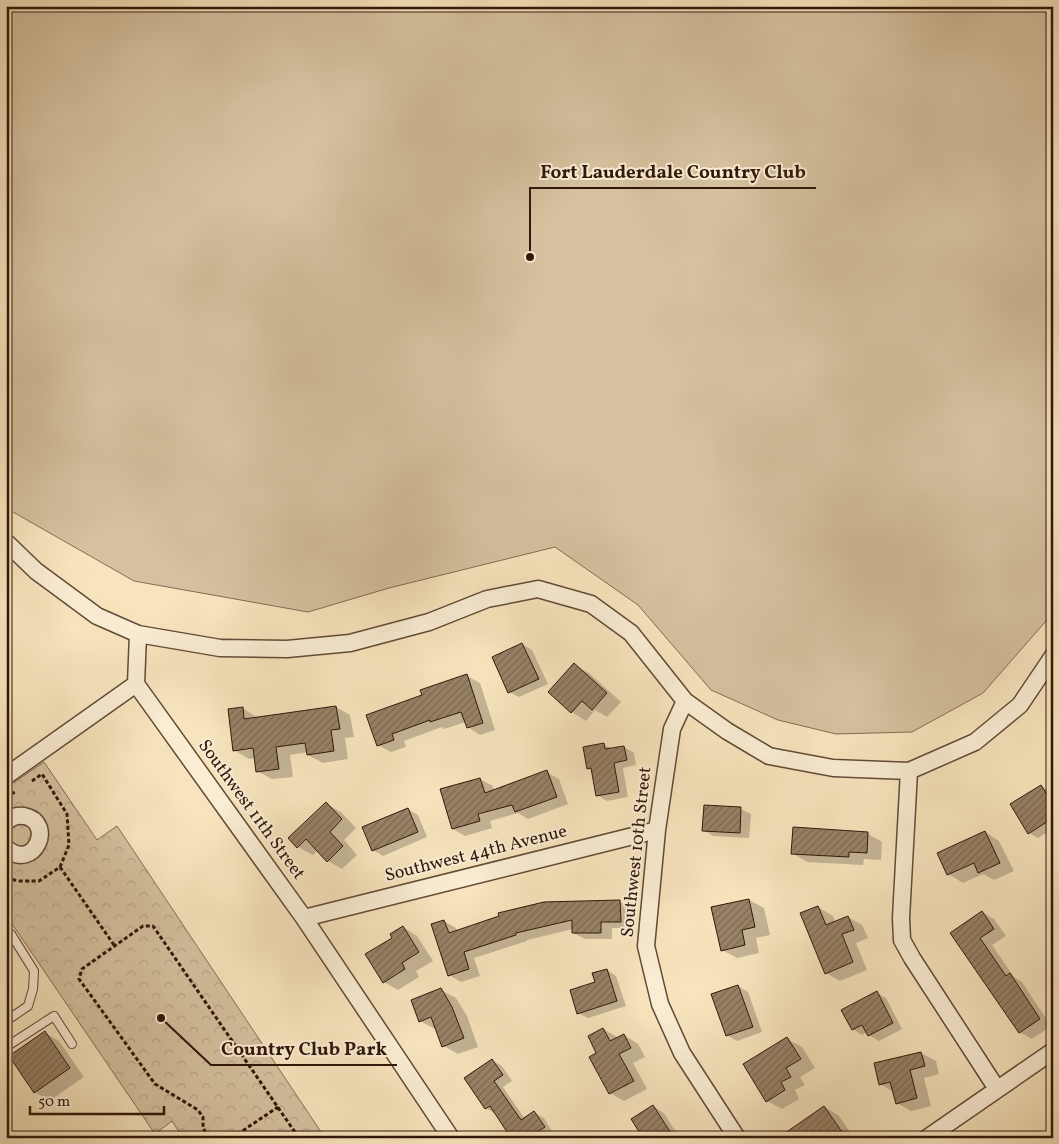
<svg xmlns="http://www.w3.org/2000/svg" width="1059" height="1144" viewBox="0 0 1059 1144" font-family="Vollkorn,serif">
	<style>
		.grass { fill: #d5c19f; stroke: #836c54 }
		.park { fill: url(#park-crowns); stroke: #836c54 }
		.shadow { fill: #0003 }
		.building { fill: url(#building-hatch); stroke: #31170a }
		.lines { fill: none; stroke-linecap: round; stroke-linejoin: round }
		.lane-casing { stroke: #624a37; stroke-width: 10 }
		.street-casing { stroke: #624a37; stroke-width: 19 }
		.path { stroke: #31170a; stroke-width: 3; stroke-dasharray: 4 2.5; stroke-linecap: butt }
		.lane { stroke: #faedd4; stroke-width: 8 }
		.street { stroke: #faedd4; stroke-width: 16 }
		.labels { text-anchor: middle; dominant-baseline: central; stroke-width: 4; stroke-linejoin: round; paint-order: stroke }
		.street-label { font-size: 18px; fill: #31170a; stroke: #faedd4 }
		.leader { fill: none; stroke: #31170a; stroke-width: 2 }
		.callout-dot { fill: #31170a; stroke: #faedd4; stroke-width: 2 }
		.callout-label { font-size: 19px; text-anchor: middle; font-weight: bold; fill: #31170a; stroke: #faedd4; stroke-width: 4; stroke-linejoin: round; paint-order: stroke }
	</style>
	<defs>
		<pattern id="park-crowns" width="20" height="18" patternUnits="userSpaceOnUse" patternTransform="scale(1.25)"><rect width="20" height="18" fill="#d5c19f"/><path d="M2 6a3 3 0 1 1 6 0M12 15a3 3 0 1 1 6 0" fill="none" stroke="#b7a588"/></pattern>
		<pattern id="building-hatch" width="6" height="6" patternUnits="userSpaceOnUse" patternTransform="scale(1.25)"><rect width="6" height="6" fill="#988267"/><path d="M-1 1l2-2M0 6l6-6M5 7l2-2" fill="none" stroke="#7d6953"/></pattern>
	</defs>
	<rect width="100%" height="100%" fill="#f7e4bd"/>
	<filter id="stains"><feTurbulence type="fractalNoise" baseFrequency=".004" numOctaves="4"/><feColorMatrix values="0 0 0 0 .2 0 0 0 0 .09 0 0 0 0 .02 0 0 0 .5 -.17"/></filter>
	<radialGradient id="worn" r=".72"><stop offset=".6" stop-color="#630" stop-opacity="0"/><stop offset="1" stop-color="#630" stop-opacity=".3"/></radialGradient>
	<path class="grass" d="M7 6H1053V613L983 693 912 732 836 734 778 720 711 690 638 605 555 547 389 588 308 612 134 581 6 508Z"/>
	<path class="park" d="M44 762 97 840 117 826 325 1138H183L172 1121 155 1134 6 915V788Z"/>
	<path class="shadow" d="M522 644 532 650 548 684 519 697 509 692Z
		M574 665 589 673 621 702 607 717 595 710 586 721 572 712Z
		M467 676 480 683 495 730 480 735 468 727 466 722 444 729 442 727 404 741 406 747 391 752 378 745 423 696Z
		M336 707 350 715 354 737 345 738 348 759 323 763 308 755V752L290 755 293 777 272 779 257 771 256 758 249 759 234 750 242 708 257 717V719Z
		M603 744 612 749 624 747 634 753 636 765 623 768 628 797 607 801 597 795 593 771 588 768Z
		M546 772 559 779 568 804 528 819 518 813 490 821 492 828 465 836 453 829 480 779 493 786 494 791Z
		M1041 786 1048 791 1053 786V829L1038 838 1029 833Z
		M326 804 341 812 356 828 344 840 357 855 342 869 328 861 318 850 313 855 298 847Z
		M705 807 741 809 751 814 749 838 713 836 704 830Z
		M408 809 418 815 427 837 383 856 373 850Z
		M985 832 999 841 1014 871 994 880 983 874 963 883 948 874Z
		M868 834 882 842 881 860 864 859 863 865 807 862 792 853Z
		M749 900 764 908 770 935 756 938 759 953 737 958 722 950Z
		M620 902 631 908 632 928H612V939H585L573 933V929L527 940V941L474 958 480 976 461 982 449 975 444 921 456 928 457 932Z
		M818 907 833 916 835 922 848 917 862 925 868 938 856 943 867 970 840 981 826 973Z
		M982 912 994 919 1006 936 992 945 1014 977 1022 982 1051 1026 1032 1039 1019 1032 952 933Z
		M403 927 417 936 433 961 416 971 419 977 398 990 384 982 394 938Z
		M607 970 616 976 626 1006 588 1018 578 1013Z
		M738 986 748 992 762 1032 737 1041 727 1035Z
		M441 990 456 998 467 1016 478 1047 458 1054 444 1046 437 1028 435 1029 420 1021Z
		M877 993 886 998 902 1029 879 1041 869 1035 867 1032 862 1035 853 1029Z
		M603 1029 619 1038 624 1035 638 1044 645 1057 633 1063 647 1089 624 1101 610 1093 598 1053Z
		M45 1033 59 1041 84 1077 49 1101 35 1092Z
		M787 1039 802 1047 815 1068 800 1077 805 1085 795 1090 799 1099 782 1109 767 1101Z
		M921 1053 936 1061 939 1074 924 1078 931 1106 911 1111 897 1103 894 1092 880 1084Z
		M492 1060 502 1066 512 1081 503 1087 525 1119 535 1113 544 1118 553 1133 546 1138H512L495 1114 486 1108Z
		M653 1106 664 1113 674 1129 687 1138H645Z
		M825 1107 839 1116 854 1138H795Z
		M1018 1132 1029 1138H1009Z"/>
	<path class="building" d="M522 643 539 679 508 693 492 657Z
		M574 663 607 693 592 710 582 701 571 713 548 692Z
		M467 674 483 723 467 728 461 712 430 722V720L392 734 394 740 377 746 366 715 422 695 420 690Z
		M336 706 340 729 331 730 334 751 307 755 305 743 276 747 279 769 256 772 253 748 233 751 228 709 243 707 244 719Z
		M604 743 605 749 624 746 627 760 614 763 619 792 596 796 591 768 587 769 583 747Z
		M547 770 557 797 515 812 512 805 478 814 480 821 452 829 440 789 480 778 485 793Z
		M1041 785 1053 804V818L1028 834 1010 804Z
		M326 802 342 819 330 832 343 846 327 862 306 839 297 848 288 838Z
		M704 805 741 807 740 833 702 831Z
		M408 808 418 832 372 851 362 827Z
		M793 827 868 832 867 853 849 852V857L791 854Z
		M985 831 1000 863 978 873 974 863 947 875 937 853Z
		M749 899 755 927 742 930 745 945 721 951 711 907Z
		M620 900 621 922H601V933H572V920L516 933V935L464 952 469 969 448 976 431 924 444 920 449 933 499 916 498 913 544 902Z
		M818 906 826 925 848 916 854 930 842 934 853 962 825 974 800 913Z
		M982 911 994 929 980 938 1006 976 1010 973 1040 1019 1019 1033 950 933Z
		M403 926 419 952 402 963 405 969 383 983 365 954 392 938 390 934Z
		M607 969 617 1001 577 1014 570 990 595 982 592 973Z
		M738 985 753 1027 726 1036 711 994Z
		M441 988 452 1007 464 1038 442 1047 431 1017 419 1022 411 1000Z
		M877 991 893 1023 868 1036 862 1025 852 1030 841 1010Z
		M603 1028 610 1041 624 1034 631 1048 619 1054 634 1081 609 1094 589 1057 596 1053 588 1036Z
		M45 1031 70 1068 34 1093 9 1056Z
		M787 1037 801 1059 786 1068 791 1077 781 1082 785 1090 766 1102 743 1064Z
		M921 1052 925 1066 910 1070 917 1098 896 1104 890 1082 879 1085 874 1063Z
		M492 1059 503 1075 494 1081 521 1120 534 1111 545 1127 537 1132 541 1138H511L490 1106 485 1109 464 1078Z
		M653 1105 674 1138H643L631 1119Z
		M824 1106 842 1132 834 1138H778Z"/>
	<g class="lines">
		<g class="lane-casing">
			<path id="lane" d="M6 933 11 934 34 971 33 989 28 1006 6 1021
				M6 1047 54 1016 72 1044"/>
		</g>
		<g class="street-casing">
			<path id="street" d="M6 542 36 571 97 616 138 634 220 648 287 649 350 643 429 622 487 599 538 589 591 604 631 633 685 701 727 731 769 756 833 768 909 771 975 742 1020 705 1053 656
				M138 634 136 684 304 918 451 1138
				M685 701 672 729 657 830 646 946 660 1004 682 1053 737 1138
				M909 771 901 918 902 940 912 958 997 1089
				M6 776 136 684
				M6 822C11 817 17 815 24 816 56 822 34 873 6 848
				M304 918 657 830
				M927 1138 1053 1051"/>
		</g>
		<path class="path" d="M6 798 16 791
			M60 867 114 945
			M6 878 19 881H39L60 867 69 845 67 814 42 774 32 781
			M209 1138 203 1128V1117L198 1110 155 1084 79 979 82 969 143 926H153L299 1138
			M232 1138 278 1107"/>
		<use href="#lane" class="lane"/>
		<use href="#street" class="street"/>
	</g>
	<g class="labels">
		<g class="street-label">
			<text transform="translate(251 810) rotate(54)">Southwest 11th Street</text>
			<text transform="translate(637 852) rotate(-84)">Southwest 10th Street</text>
			<text transform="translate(476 854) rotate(-14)">Southwest 44th Avenue</text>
		</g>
	</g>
	<path class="leader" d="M530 257L530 188H816M161 1018L211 1065H397"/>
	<g class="callout-dot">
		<circle cx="530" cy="257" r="5"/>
		<circle cx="161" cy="1018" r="5"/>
	</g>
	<g class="callout-label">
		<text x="673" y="178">Fort Lauderdale Country Club</text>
		<text x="304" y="1055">Country Club Park</text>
	</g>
	<rect width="1059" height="1144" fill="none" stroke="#f7e4bd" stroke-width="25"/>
	<rect x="8" y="8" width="1044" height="1129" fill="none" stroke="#31170a" stroke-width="2.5"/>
	<rect x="12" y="12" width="1034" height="1119" fill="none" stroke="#31170a"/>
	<path d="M30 1106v8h134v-8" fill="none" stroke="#31170a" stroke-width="2.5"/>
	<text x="38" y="1106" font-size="15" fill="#31170a" stroke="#faedd4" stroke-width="4" paint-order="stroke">50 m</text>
	<rect width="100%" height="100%" filter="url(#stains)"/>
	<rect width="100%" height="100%" fill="url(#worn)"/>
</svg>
